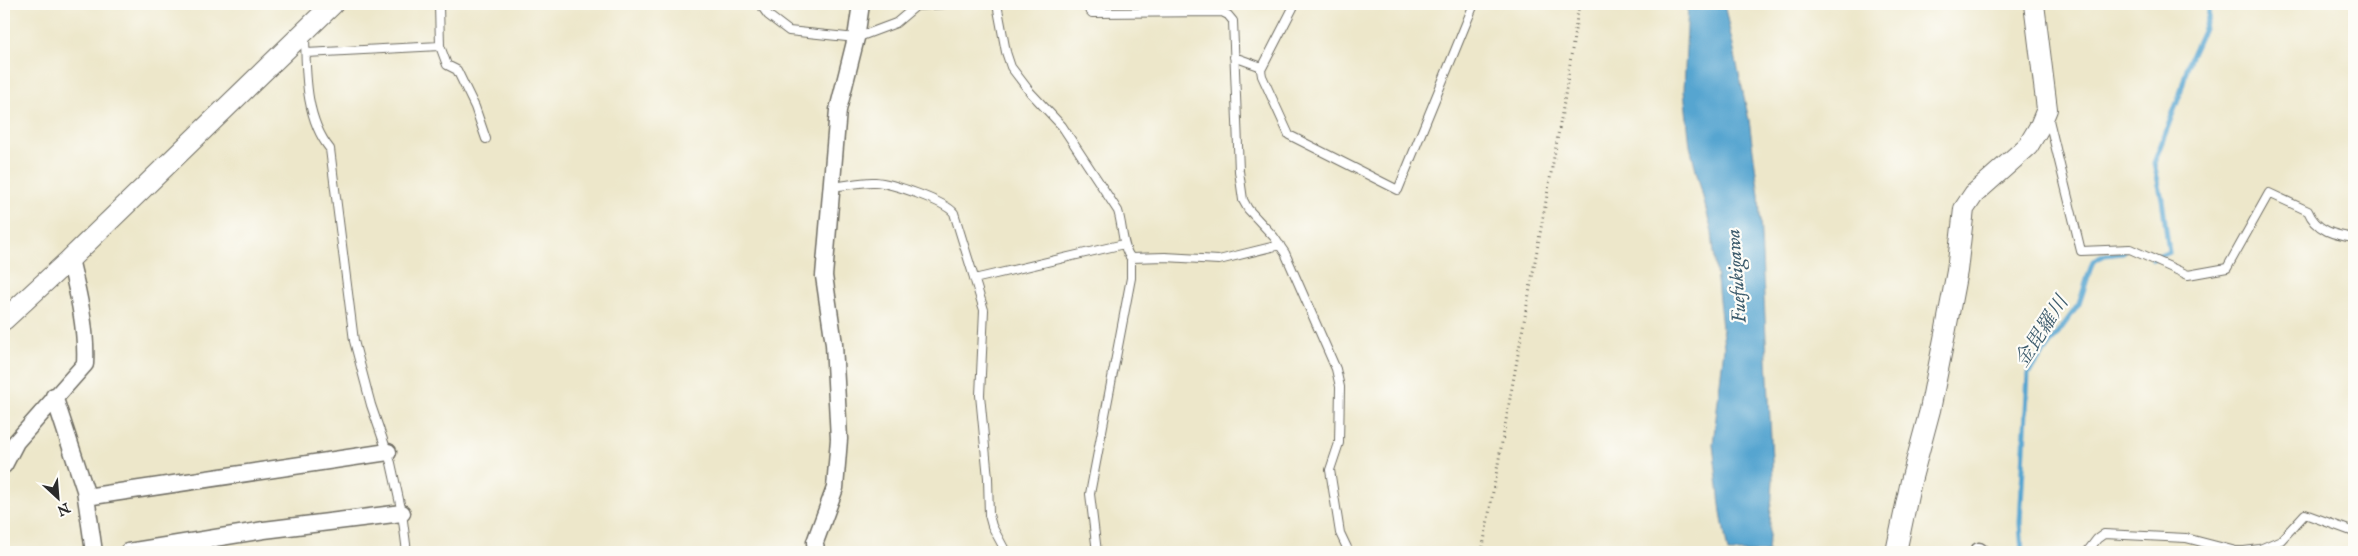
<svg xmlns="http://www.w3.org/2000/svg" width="2358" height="556" viewBox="0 0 2358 556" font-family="'IM FELL English','Noto Serif JP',serif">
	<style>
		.water { fill: #57a5d0; stroke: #41687e }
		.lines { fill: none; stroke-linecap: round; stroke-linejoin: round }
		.stream { stroke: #57a5d0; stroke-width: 5 }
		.service-casing { stroke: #6f6d63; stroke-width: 10 }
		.minor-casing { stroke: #6f6d63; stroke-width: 19 }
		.tertiary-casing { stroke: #6f6d63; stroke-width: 22 }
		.path { stroke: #6f6d63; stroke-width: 3; stroke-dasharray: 1 4; stroke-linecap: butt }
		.service { stroke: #fff; stroke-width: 8 }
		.minor { stroke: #fff; stroke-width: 16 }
		.tertiary { stroke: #fff; stroke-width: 20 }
		.labels { text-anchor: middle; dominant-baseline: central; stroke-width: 4.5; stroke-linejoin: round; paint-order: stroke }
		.water-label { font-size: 20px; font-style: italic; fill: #3d5c6d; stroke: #fdfcf7 }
	</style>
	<rect width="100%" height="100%" fill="#fdfcf7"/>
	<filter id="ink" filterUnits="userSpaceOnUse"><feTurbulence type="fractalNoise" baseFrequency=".02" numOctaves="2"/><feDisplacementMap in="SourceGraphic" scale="10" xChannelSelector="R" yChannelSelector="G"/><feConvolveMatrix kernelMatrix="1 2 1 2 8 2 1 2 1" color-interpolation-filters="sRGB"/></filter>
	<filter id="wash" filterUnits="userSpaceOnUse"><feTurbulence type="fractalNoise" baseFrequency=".0096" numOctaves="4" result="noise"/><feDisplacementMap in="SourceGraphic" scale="20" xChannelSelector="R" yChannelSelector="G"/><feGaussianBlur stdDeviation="1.12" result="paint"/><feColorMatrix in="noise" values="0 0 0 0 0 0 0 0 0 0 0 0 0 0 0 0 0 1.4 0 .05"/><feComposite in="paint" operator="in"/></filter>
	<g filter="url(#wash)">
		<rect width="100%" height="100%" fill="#ede7ca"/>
		<path class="water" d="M1688 4H1724L1749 120 1759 195 1773 480 1768 552H1728L1721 513 1713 444 1724 347 1712 233 1690 146 1684 91Z"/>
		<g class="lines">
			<path class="stream" d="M2153 259 2169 252 2162 199 2154 163 2179 97 2189 61 2208 19 2210 4
				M2022 552 2020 523 2028 374 2079 304 2093 261 2105 255 2123 253"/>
		</g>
	</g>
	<g filter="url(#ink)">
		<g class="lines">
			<g class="service-casing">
				<path id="service" d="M439 4 440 46 447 65 457 70 475 107 486 139
					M760 4 768 15 789 31 856 38 896 23 916 6 946 4
					M997 4 1006 52 1011 67 1030 92 1062 126 1118 211C1123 226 1122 248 1131 258L1165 257 1219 260 1280 245
					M1084 4 1092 13 1222 12 1228 15 1233 21 1239 171 1243 200 1248 209 1274 237 1285 253 1336 369 1340 387 1339 443 1330 470 1340 533 1349 552
					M1295 4 1261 70 1262 76 1289 135 1398 190 1474 4
					M305 35C306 73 305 118 330 149L354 341 371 405 391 463 402 513 407 552
					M306 53 440 46
					M1234 57 1262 67
					M2048 116 2081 251 2130 249 2188 275 2227 268 2269 193 2308 211C2316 231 2335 235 2354 238
					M832 187C845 186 862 181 875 182 891 183 945 201 954 213L984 310 980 395 988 478 989 515 992 526 1006 552
					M974 279 1124 244
					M1097 552 1090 494 1131 278V258
					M2087 552 2097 539 2104 534 2186 538 2236 551H2244L2260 549 2281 540 2305 514 2354 532"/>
			</g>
			<g class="minor-casing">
				<path id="minor" d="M54 396 85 490 94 552
					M4 465 16 442 85 364C87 330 78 292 70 259
					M86 497 388 452
					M1979 551 1980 552
					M128 552 264 530 402 513
					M816 552 815 542 835 488 839 439 834 344 824 276 838 110 856 38 861 4"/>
			</g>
			<g class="tertiary-casing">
				<path id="tertiary" d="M4 320 70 259 333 4
					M1896 552 1911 481 1930 410 1945 334 1957 271 1964 209 1974 194 2028 146 2040 126 2047 109 2034 4"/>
			</g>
			<path class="path" d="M1482 552 1564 102 1579 4"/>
			<use href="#service" class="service"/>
			<use href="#minor" class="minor"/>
			<use href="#tertiary" class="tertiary"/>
		</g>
	</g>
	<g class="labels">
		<g class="water-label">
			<text transform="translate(1737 276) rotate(-94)">Fuefukigawa</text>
			<text transform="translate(2042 332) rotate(-57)">金毘羅川</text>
		</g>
	</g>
	<rect width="2358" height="556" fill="none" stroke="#fdfcf7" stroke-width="20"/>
	<g transform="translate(58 498) rotate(154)" stroke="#fdfcf7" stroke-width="4" paint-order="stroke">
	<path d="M0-4L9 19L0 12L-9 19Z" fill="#2b2b2b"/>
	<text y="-8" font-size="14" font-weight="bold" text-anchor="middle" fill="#2b2b2b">N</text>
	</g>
</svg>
